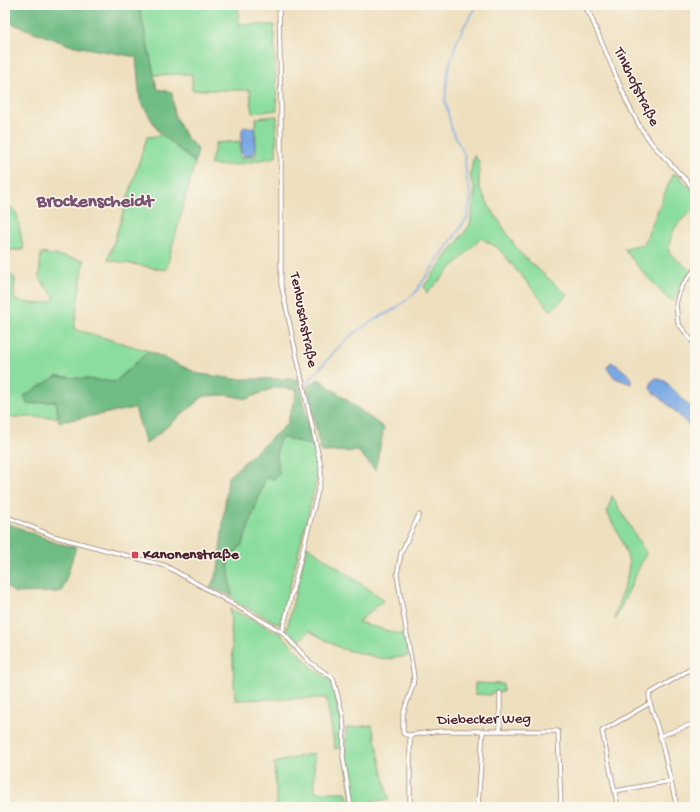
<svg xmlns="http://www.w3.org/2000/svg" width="700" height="812" viewBox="0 0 700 812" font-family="'Gochi Hand',sans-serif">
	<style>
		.green { fill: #8add9e; stroke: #6a7e64 }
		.forest { fill: #6fbc85; stroke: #5c6e58 }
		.water { fill: #7aa9e4; stroke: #626488 }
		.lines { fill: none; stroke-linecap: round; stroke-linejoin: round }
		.stream { stroke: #7aa9e4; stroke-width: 1.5 }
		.street-casing { stroke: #9c8075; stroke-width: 5 }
		.street { stroke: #fff; stroke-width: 3.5 }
		.poi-dot { fill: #d1495b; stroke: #fbf7ec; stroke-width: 1.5 }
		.labels { text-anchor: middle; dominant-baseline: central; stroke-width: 3; stroke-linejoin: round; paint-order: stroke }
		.street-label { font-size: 15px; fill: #4a1f2b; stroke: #fbf7ec }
		.poi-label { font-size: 15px; font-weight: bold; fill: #4a1f2b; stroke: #fbf7ec; text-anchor: start }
		.district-label { font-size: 19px; font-weight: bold; fill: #795171; stroke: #fbf7ec }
	</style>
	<rect width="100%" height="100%" fill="#fbf7ec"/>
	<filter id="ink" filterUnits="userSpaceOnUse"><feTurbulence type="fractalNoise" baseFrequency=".025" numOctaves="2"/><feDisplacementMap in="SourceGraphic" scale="8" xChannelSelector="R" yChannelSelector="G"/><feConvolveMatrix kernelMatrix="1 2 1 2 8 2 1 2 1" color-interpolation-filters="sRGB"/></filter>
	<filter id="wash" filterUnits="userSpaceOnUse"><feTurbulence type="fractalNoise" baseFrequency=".012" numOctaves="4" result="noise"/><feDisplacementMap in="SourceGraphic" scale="16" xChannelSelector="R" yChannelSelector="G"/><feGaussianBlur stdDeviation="0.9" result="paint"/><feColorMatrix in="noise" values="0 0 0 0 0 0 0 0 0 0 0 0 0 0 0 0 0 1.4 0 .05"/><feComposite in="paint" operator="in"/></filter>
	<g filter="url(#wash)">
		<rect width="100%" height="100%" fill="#eee0bf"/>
		<path class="green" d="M139 5H238L239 24 274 25 277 110 252 113 250 90H192V74L154 75Z
			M277 116 276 157 234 165H210L216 143 240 141V158L256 156V118Z
			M163 135 195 163 166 270 108 260 147 137Z
			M474 155 479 162V186L489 206 520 253 567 295 551 311 498 248 481 238 427 293 424 286 470 225 475 191 470 176Z
			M673 173 677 175 695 192V209C677 223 670 229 669 253L691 271 680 286 675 299 673 301 668 299 639 268 624 248 644 244Z
			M5 200 17 214 23 247V250H10L7 272H5Z
			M41 253 84 260 74 329 149 351 115 382 57 376 27 404 56 401 58 417H9L5 415V275H11L15 278 14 299C28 303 44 307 55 298L39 278Z
			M282 437 313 446 317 458 318 475 280 625 236 602 232 596 227 562 243 543 266 477 279 465C276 455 275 446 282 437Z
			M612 496 646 553 615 620C617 601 628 582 629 565 629 553 613 524 607 512Z
			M307 546 384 600 358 622 395 633 405 634 408 656 385 659 342 649 309 631 296 645 286 632Z
			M230 609 281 634 312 667 333 683 342 727 341 748 335 749 326 698 235 700Z
			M475 683 503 684V692H492L491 695 475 694Z
			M372 725 389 800 370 801 372 807H353L345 756 346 728Z
			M314 753 315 792H346L350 807H277L274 763Z"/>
		<path class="forest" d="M5 5H139L157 89 172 92 174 114 186 137 198 149 195 163 158 131 140 100 136 57 69 45 5 21Z
			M149 351 199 374 235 379H298L313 446 282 437C273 448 279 460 279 474L273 479 265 478 243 543 228 562 232 596 210 588 218 570 228 477 287 424 297 390 276 387 246 399 227 395 204 396 146 444 135 408 59 422 56 401 27 404 24 396 57 376 115 382Z
			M319 379 384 428 375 470 358 451 321 452 307 386Z
			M5 522 56 543 76 547 62 592 15 593 5 585Z"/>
		<path class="water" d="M245 127H252L255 129V152L253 155 244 156 241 153 242 129Z
			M611 362 618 366 631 377V384L615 378 607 368Z
			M656 378 665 381 695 412V432L676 412 650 389 651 382Z"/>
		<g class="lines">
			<path class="stream" d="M306 384 334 352 349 337 372 321 395 309 414 294 467 218 471 196 466 177 465 156 452 130 445 100 448 69 457 41 466 23 478 5"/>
		</g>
	</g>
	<g filter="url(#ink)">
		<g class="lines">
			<g class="street-casing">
				<path id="street" d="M279 5 281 107V284L321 467V479L282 632
					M582 5 586 8 591 17 627 102 640 127 653 145 695 190
					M695 269 682 286 678 296 676 304 678 323 695 345
					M419 515 401 553 397 575 414 677 413 685 403 714V733L406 735H410L440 731H558L561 807
					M5 516 53 536 166 566 282 632 311 663 333 678 343 716 344 730 343 757 351 807
					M650 703 660 736 677 807
					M500 730V693
					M410 735V807
					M660 736 695 723
					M615 791 671 781
					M478 807 483 730
					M618 807 602 731 650 703 649 694 689 670 695 668"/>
			</g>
			<use href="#street" class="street"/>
		</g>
	</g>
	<rect class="poi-dot" x="131" y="551" width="8" height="8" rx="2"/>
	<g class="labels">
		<g class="street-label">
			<text transform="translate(636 87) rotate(64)">Tinkhofstraße</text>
			<text transform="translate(303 320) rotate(79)">Tenbuschstraße</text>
			<text transform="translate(484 720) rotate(-1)">Diebecker Weg</text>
		</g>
		<g class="poi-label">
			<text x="143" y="555">Kanonenstraße</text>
		</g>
		<g class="district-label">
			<text x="95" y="202">Brockenscheidt</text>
		</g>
	</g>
	<rect width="700" height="812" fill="none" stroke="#fbf7ec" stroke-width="20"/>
</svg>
